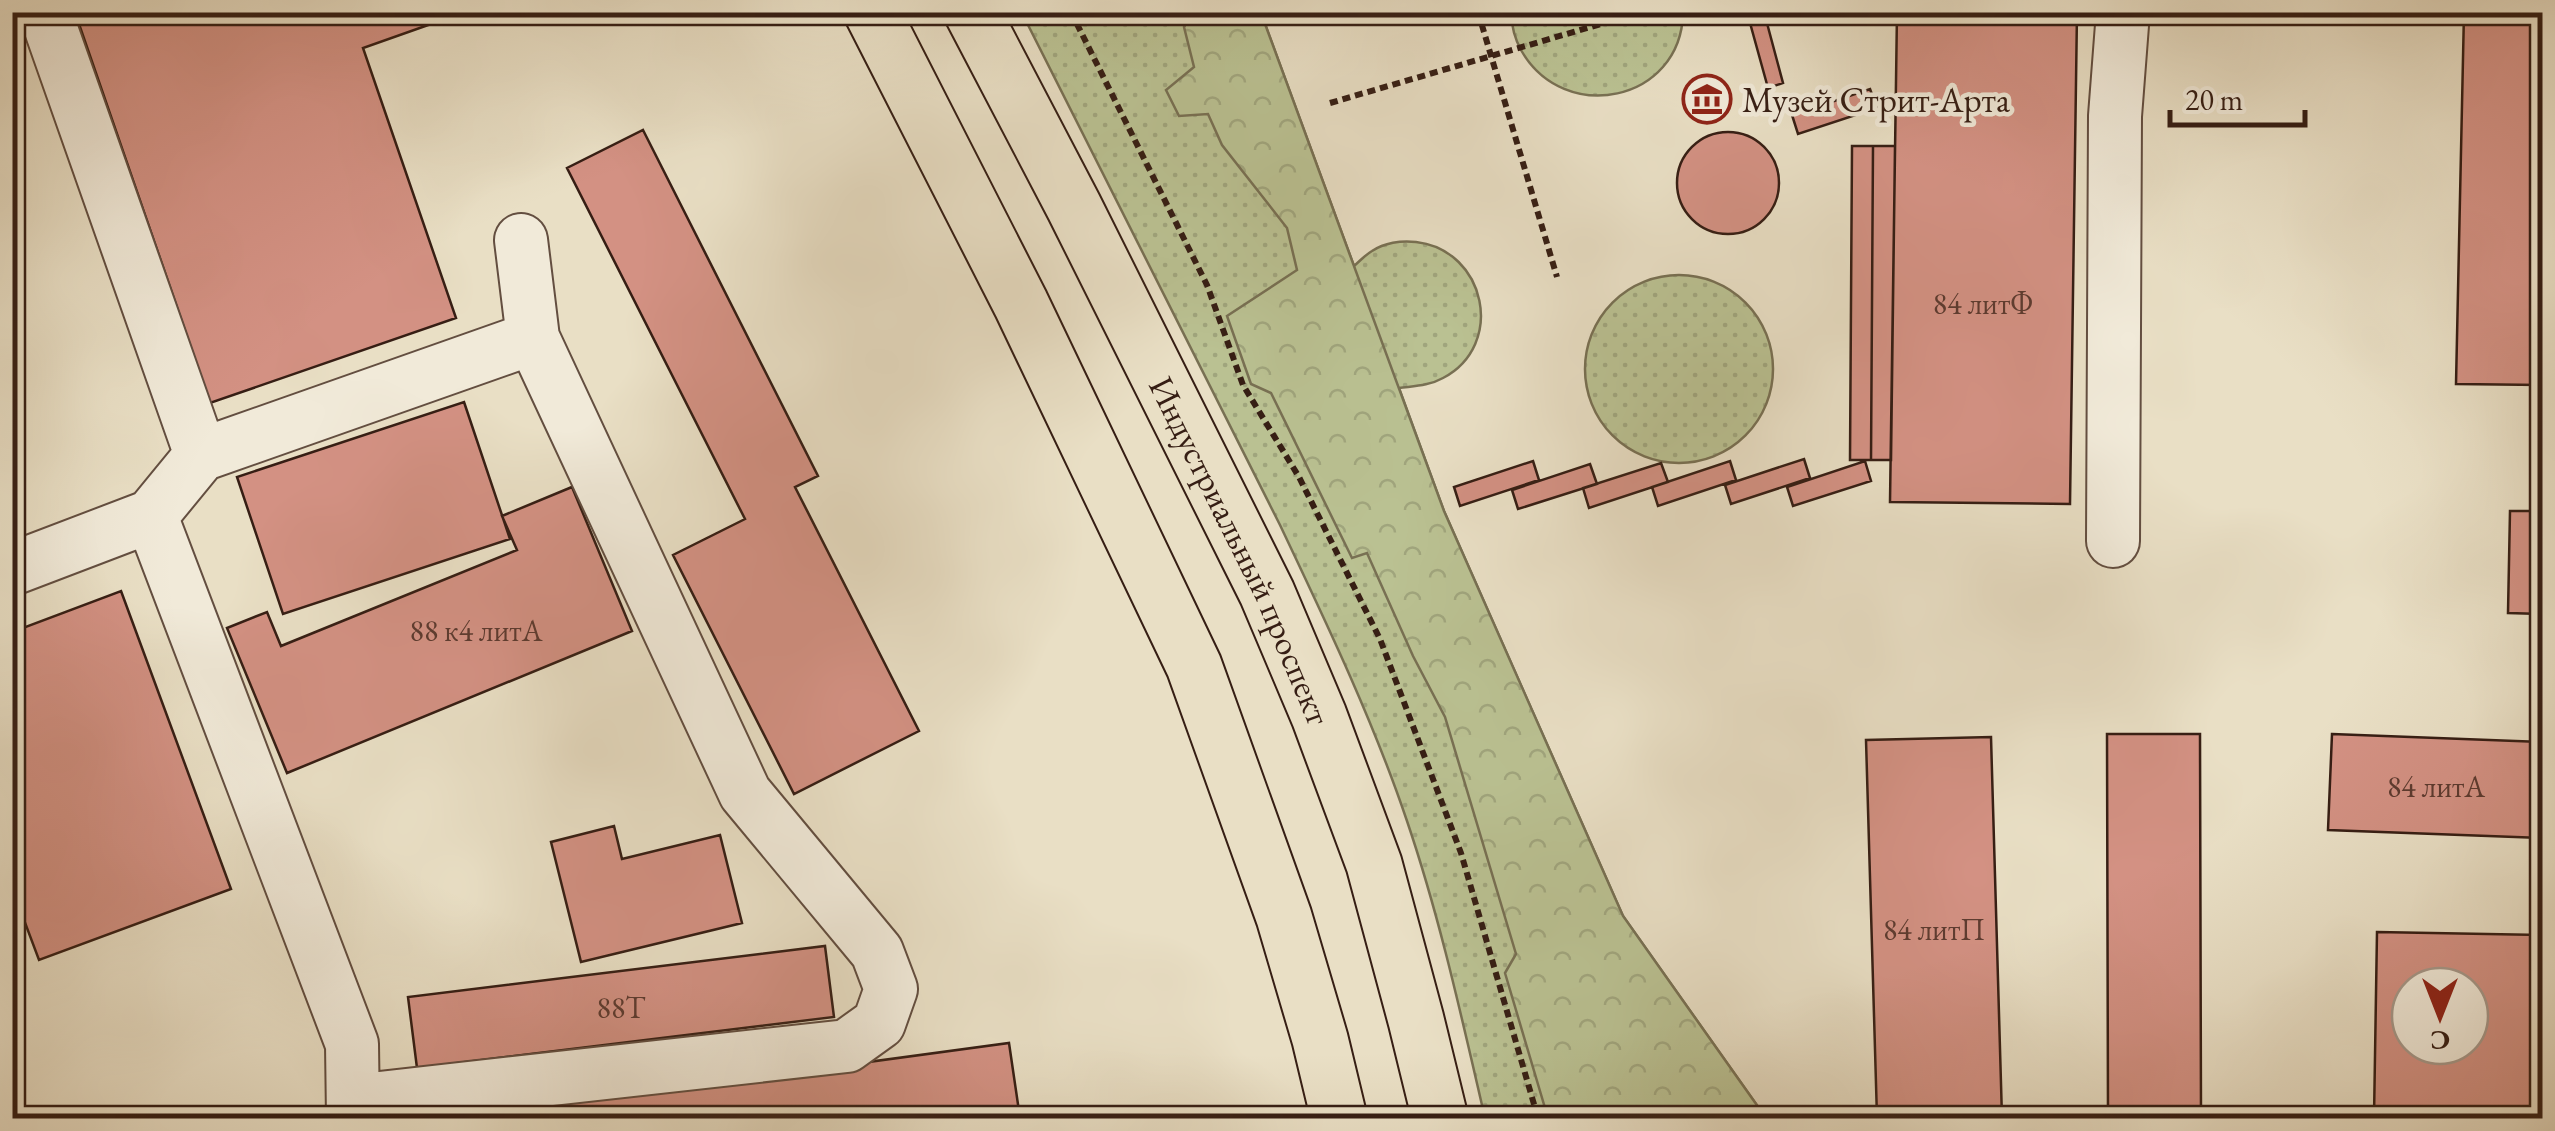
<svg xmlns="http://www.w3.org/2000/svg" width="2555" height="1131" viewBox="0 0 2555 1131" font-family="'EB Garamond',serif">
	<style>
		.grass { fill: url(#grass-dots); stroke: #787053; stroke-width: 2.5 }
		.forest { fill: url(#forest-crowns); stroke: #787053; stroke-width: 2.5 }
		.building { fill: #d39183; stroke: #361e14; stroke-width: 2.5; fill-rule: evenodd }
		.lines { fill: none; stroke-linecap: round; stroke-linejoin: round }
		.minor-casing { stroke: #634e40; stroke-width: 56 }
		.major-casing { stroke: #361e14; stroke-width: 59 }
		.path { stroke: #361e14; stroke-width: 6; stroke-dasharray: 8 5; stroke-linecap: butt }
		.minor { stroke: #f1ead9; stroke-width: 52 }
		.major { stroke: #e9dfc5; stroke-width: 55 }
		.labels { text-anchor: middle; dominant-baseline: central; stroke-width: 9; stroke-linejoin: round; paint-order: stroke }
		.number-label { font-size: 30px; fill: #5d3b30 }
		.poi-label { font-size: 35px; fill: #361e14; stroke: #f1ead9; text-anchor: start }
		.street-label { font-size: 35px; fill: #361e14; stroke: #f1ead9 }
	</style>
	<defs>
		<pattern id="grass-dots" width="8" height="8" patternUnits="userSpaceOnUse" patternTransform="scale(2.5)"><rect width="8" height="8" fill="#bac192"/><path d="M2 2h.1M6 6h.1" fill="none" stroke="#a0a57d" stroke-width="1.8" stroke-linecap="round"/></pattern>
		<pattern id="forest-crowns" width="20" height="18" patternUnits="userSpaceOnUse" patternTransform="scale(2.5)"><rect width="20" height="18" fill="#bac192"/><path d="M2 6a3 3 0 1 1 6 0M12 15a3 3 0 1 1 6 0" fill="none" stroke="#a0a57d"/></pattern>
	</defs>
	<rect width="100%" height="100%" fill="#e9dfc5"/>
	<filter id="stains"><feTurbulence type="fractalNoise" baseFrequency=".002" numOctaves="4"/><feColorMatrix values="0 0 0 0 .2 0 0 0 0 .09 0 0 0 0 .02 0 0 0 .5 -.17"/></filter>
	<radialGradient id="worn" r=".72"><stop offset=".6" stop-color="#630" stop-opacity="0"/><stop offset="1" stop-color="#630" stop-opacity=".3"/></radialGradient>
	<path class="grass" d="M1512 12 1683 13C1681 102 1564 126 1521 50 1515 39 1511 25 1512 12Z
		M1022 13H1261L1354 266C1360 261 1365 255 1372 251 1384 243 1401 240 1416 242 1486 250 1506 345 1443 378 1429 386 1413 386 1399 388L1444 511 1623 916 1766 1118H1485C1462 1019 1440 918 1407 821 1373 720 1326 622 1280 525Z
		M1585 369a94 94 0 1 1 188 0a94 94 0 1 1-188 0Z"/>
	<path class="forest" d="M1193 13H1261L1444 511 1623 916 1766 1118H1548L1505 973 1516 954 1445 717 1413 656 1367 553 1352 558 1271 393 1251 384 1227 316 1297 270 1287 228 1222 145 1208 114 1179 116 1166 90 1194 67 1184 27Z"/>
	<path class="building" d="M112 12H465L363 48 456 318 210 403 79 24Z
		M1747 12H1764L1783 83 1768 88Z
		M1897 12H2077L2070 504 1890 502Z
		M2464 12H2542V385L2456 384Z
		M1870 89 1877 108 1798 134 1792 115Z
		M643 130 818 476 795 487 919 731 794 794 673 555 745 519 567 168Z
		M1677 183a51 51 0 1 1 102 0a51 51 0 1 1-102 0Z
		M1852 146H1873L1871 460H1850Z
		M1873 146H1895L1891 460H1871Z
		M464 402 510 539 283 614 237 477Z
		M1804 459 1810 478 1731 504 1725 485Z
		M1533 461 1539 480 1460 506 1454 487Z
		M1730 461 1736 480 1658 506 1652 487Z
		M1865 461 1871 481 1793 506 1787 487Z
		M1661 463 1668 482 1589 508 1583 488Z
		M1590 464 1597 484 1518 509 1512 490Z
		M572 487 632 631 287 773 227 628 267 612 281 646 517 550 502 516Z
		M2510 511H2542V614L2508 613Z
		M121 591 231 889 39 960 12 888V632Z
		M2107 734H2200L2201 1118H2108Z
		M2332 734 2542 742V838L2328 830Z
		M1991 737 2002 1118H1877L1866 740Z
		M614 826 622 859 720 835 742 923 581 962 551 842Z
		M2377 932 2542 935V1118H2374ZM2410 986H2470V1046H2410Z
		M825 946 834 1017 417 1068 408 997Z
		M1009 1043 1020 1118H454Z"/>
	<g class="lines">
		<g class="minor-casing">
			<path id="minor" d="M45 12 201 455
				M151 516 352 1044 353 1118
				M2113 541 2115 116 2123 12
				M12 569 151 516 201 455 533 338
				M353 1101 847 1046 879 1023 891 989 877 952 745 793 533 338 521 240"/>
		</g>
		<g class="major-casing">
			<g id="major">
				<path d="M872 12 1021 304 1194 666 1284 917 1320 1039 1339 1118"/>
				<path id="s1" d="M972 12 1074 207 1267 593 1319 716 1374 864 1416 1020 1440 1118"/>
			</g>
		</g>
		<path class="path" d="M1071 12 1207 285 1243 385 1299 477 1380 639 1461 853 1538 1118
			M1478 12 1557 277
			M1330 103 1642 12"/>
		<use href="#minor" class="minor"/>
		<use href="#major" class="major"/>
	</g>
	<defs>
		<g id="museum-ring" transform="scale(2.5)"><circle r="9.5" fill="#f1ead9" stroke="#8f2418" stroke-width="1.5"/><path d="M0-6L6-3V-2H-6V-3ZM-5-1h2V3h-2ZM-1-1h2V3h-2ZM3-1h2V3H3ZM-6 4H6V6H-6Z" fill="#8f2418"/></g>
	</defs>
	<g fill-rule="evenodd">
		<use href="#museum-ring" x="1707" y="99"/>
	</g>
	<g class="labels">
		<g class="number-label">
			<text x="1983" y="303">84 литФ</text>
			<text x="476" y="630">88 к4 литА</text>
			<text x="2436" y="786">84 литА</text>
			<text x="1934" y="929">84 литП</text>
			<text x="621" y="1007">88Т</text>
		</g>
		<g class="poi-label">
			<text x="1742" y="99">Музей Стрит-Арта</text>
		</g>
		<g class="street-label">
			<text stroke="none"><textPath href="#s1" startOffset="602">Индустриальный проспект</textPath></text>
		</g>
	</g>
	<rect width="2555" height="1131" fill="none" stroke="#e9dfc5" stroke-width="50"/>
	<rect x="15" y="15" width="2525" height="1101" fill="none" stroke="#361e14" stroke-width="5"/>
	<rect x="25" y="25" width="2505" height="1081" fill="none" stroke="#361e14" stroke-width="2.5"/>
	<g transform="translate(2440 1016) rotate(180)"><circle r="48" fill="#f1ead9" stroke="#a6988a" stroke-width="2.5"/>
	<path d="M0-8L18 38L0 25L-18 38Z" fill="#8f2418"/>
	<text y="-15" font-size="28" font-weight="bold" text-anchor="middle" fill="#361e14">С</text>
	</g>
	<path d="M2170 110v15h135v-15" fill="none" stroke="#361e14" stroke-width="5"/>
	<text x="2185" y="110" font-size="30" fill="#361e14" stroke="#f1ead9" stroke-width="8" paint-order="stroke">20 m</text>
	<rect width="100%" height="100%" filter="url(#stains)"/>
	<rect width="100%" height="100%" fill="url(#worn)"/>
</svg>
